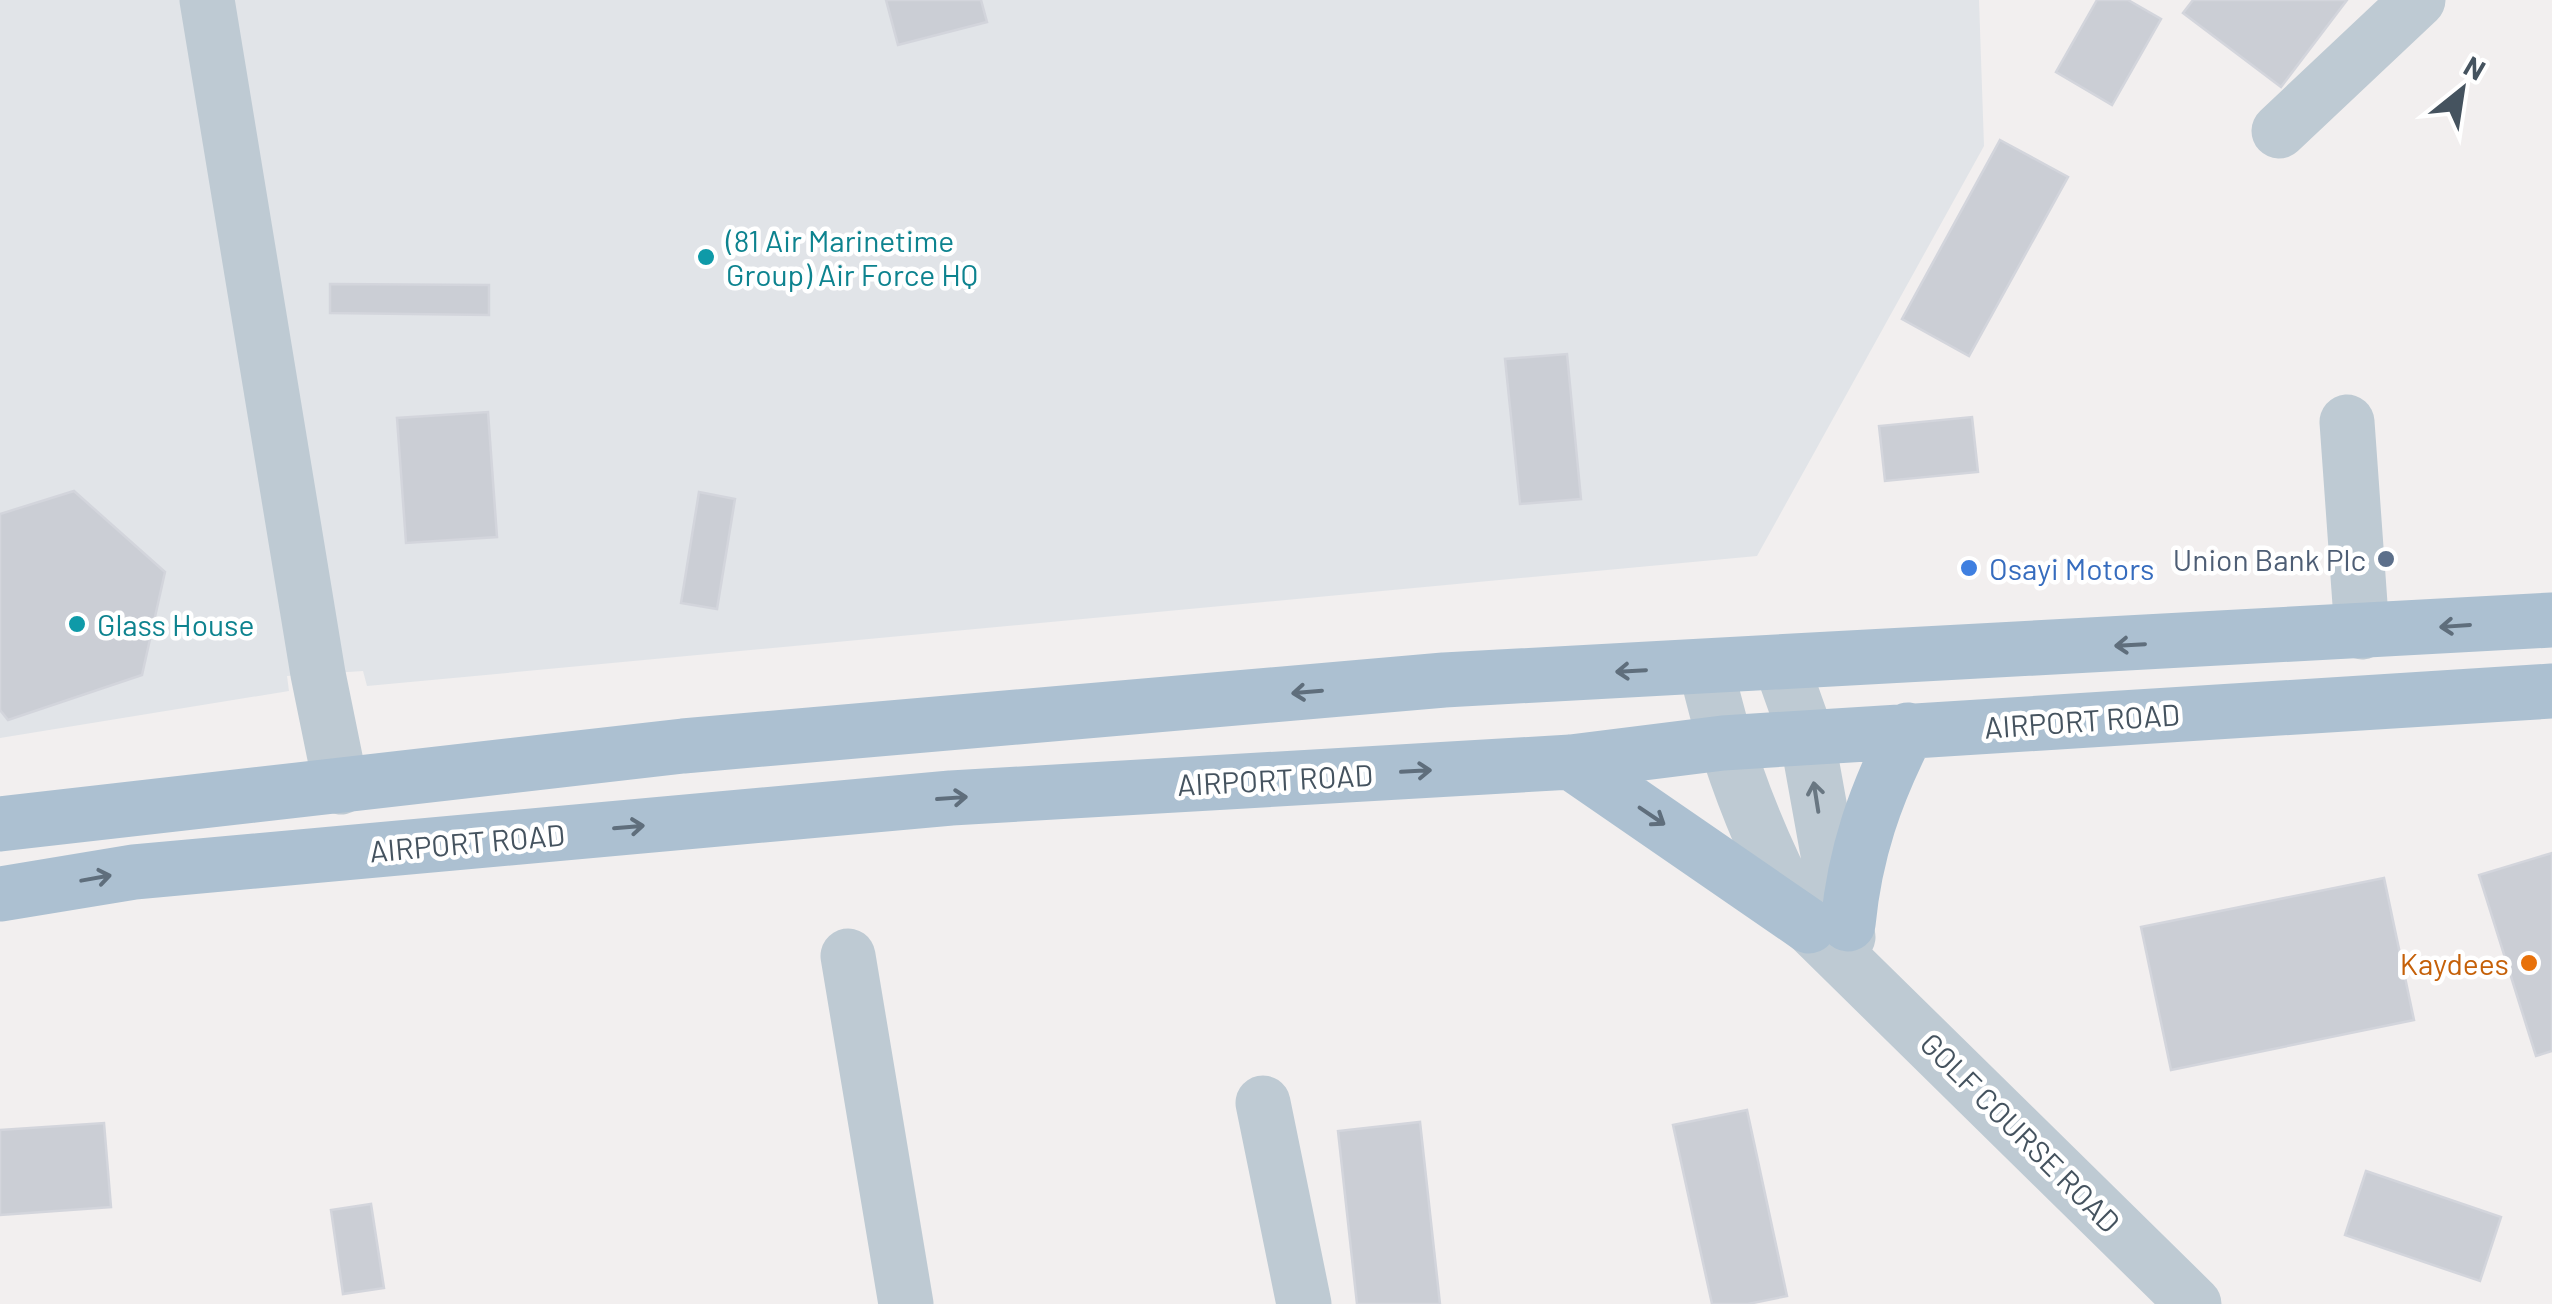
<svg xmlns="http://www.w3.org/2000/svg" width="2552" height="1304" viewBox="0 0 2552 1304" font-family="Barlow,sans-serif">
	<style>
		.airport { fill: #e1e4e8 }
		.building { fill: #cbced5; stroke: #d3d5dc; stroke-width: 2.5 }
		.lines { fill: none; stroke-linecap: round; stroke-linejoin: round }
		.minor { stroke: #becad3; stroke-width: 55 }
		.major { stroke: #acc0d1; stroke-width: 55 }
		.oneway { stroke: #5f6e7c }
		.oneway2 { stroke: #697782 }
		.culture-dot { fill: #0f9aa8; stroke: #fff; stroke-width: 4 }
		.service-dot { fill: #5c6f8a; stroke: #fff; stroke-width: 4 }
		.shop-dot { fill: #3f7fe0; stroke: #fff; stroke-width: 4 }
		.food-dot { fill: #e8710a; stroke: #fff; stroke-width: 4 }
		.labels { text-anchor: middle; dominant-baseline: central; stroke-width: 9; stroke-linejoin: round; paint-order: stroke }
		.culture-label { font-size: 30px; fill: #0d838f; stroke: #fff; text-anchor: start }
		.service-label { font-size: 30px; fill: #4e5e75; stroke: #fff; text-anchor: end }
		.shop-label { font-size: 30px; fill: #366cbe; stroke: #fff; text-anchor: start }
		.street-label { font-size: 30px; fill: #45535f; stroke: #fff }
		.food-label { font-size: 30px; fill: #c56008; stroke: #fff; text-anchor: end }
	</style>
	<rect width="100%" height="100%" fill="#f2efef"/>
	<path class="airport" d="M0 0H1979L1984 146 1757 556 367 686 363 671 287 676 289 691 0 738Z"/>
	<path class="building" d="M886 0H981L987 22 898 45Z
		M2097 0H2128L2161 19 2112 105 2056 72Z
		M2193 0H2347L2281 87 2183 13Z
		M2000 140 2068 177 1969 356 1902 319Z
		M330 284 489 285V315L330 313Z
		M1567 354 1581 499 1520 504 1505 359Z
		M488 412 497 537 406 543 397 418Z
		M1972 417 1978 472 1885 481 1879 426Z
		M74 491 165 572 142 675 8 720 0 710V514Z
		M699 492 735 499 717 609 681 603Z
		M2552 853V1051L2536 1056 2479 875Z
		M2384 878 2414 1020 2171 1070 2141 927Z
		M1747 1110 1787 1296 1748 1304H1712L1673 1125Z
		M1420 1122 1440 1304H1357L1338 1131Z
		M104 1123 111 1207 0 1215V1130Z
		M2366 1171 2501 1217 2480 1281 2345 1235Z
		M371 1204 384 1288 343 1294 331 1210Z"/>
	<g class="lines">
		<path class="minor" d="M207 0 318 674 341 787
			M2279 131 2418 0
			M2347 422 2362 632
			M1781 664 1807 737 1832 876 1848 937
			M1706 667C1725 755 1757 837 1799 916L2194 1304
			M848 956 906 1304
			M1263 1103 1304 1304"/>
		<path class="major" d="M1571 762 1809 926
			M0 824 683 746 1444 680 2552 620
			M0 894 134 872 951 798 1571 762 1723 743 2552 691
			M1848 924C1855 852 1875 795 1908 730"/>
	</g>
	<defs><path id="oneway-shaft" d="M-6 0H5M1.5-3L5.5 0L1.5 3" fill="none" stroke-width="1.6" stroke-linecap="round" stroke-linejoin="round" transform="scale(2.5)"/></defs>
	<g class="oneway">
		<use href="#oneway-shaft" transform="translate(2455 626) rotate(176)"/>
		<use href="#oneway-shaft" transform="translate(2130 645) rotate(177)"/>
		<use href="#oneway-shaft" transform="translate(1631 671) rotate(177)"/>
		<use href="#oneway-shaft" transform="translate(1307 692) rotate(175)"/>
		<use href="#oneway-shaft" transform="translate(1416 771) rotate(-3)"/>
		<use href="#oneway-shaft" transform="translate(952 798) rotate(-4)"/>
		<use href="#oneway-shaft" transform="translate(1652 816) rotate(34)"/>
		<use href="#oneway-shaft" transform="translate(629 827) rotate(-5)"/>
		<use href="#oneway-shaft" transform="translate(96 878) rotate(-10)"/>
	</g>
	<use class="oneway2" href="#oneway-shaft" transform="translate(1816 797) rotate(-99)"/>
	<g class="culture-dot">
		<circle cx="706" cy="257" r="10"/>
		<circle cx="77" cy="624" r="10"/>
	</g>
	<circle class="service-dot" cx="2386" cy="559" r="10"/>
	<circle class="shop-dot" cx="1969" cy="568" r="10"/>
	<circle class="food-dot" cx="2529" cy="963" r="10"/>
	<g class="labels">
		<g class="culture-label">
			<text x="726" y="240">(81 Air Marinetime<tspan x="726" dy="34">Group) Air Force HQ</tspan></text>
			<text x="97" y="624">Glass House</text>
		</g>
		<g class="service-label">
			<text x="2366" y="559">Union Bank Plc</text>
		</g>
		<g class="shop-label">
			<text x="1989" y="568">Osayi Motors</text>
		</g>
		<g class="street-label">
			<text transform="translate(2082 720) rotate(-4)">AIRPORT ROAD</text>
			<text transform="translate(1275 779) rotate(-3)">AIRPORT ROAD</text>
			<text transform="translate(467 842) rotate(-5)">AIRPORT ROAD</text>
			<text transform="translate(2021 1132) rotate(45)">GOLF COURSE ROAD</text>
		</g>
		<g class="food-label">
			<text x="2509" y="963">Kaydees</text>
		</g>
	</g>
	<g transform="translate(2462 90) rotate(30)" stroke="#ffffff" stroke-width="8" paint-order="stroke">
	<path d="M0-8L18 38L0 25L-18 38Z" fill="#45535f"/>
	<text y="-15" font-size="28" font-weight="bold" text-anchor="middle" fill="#45535f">N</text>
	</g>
</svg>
